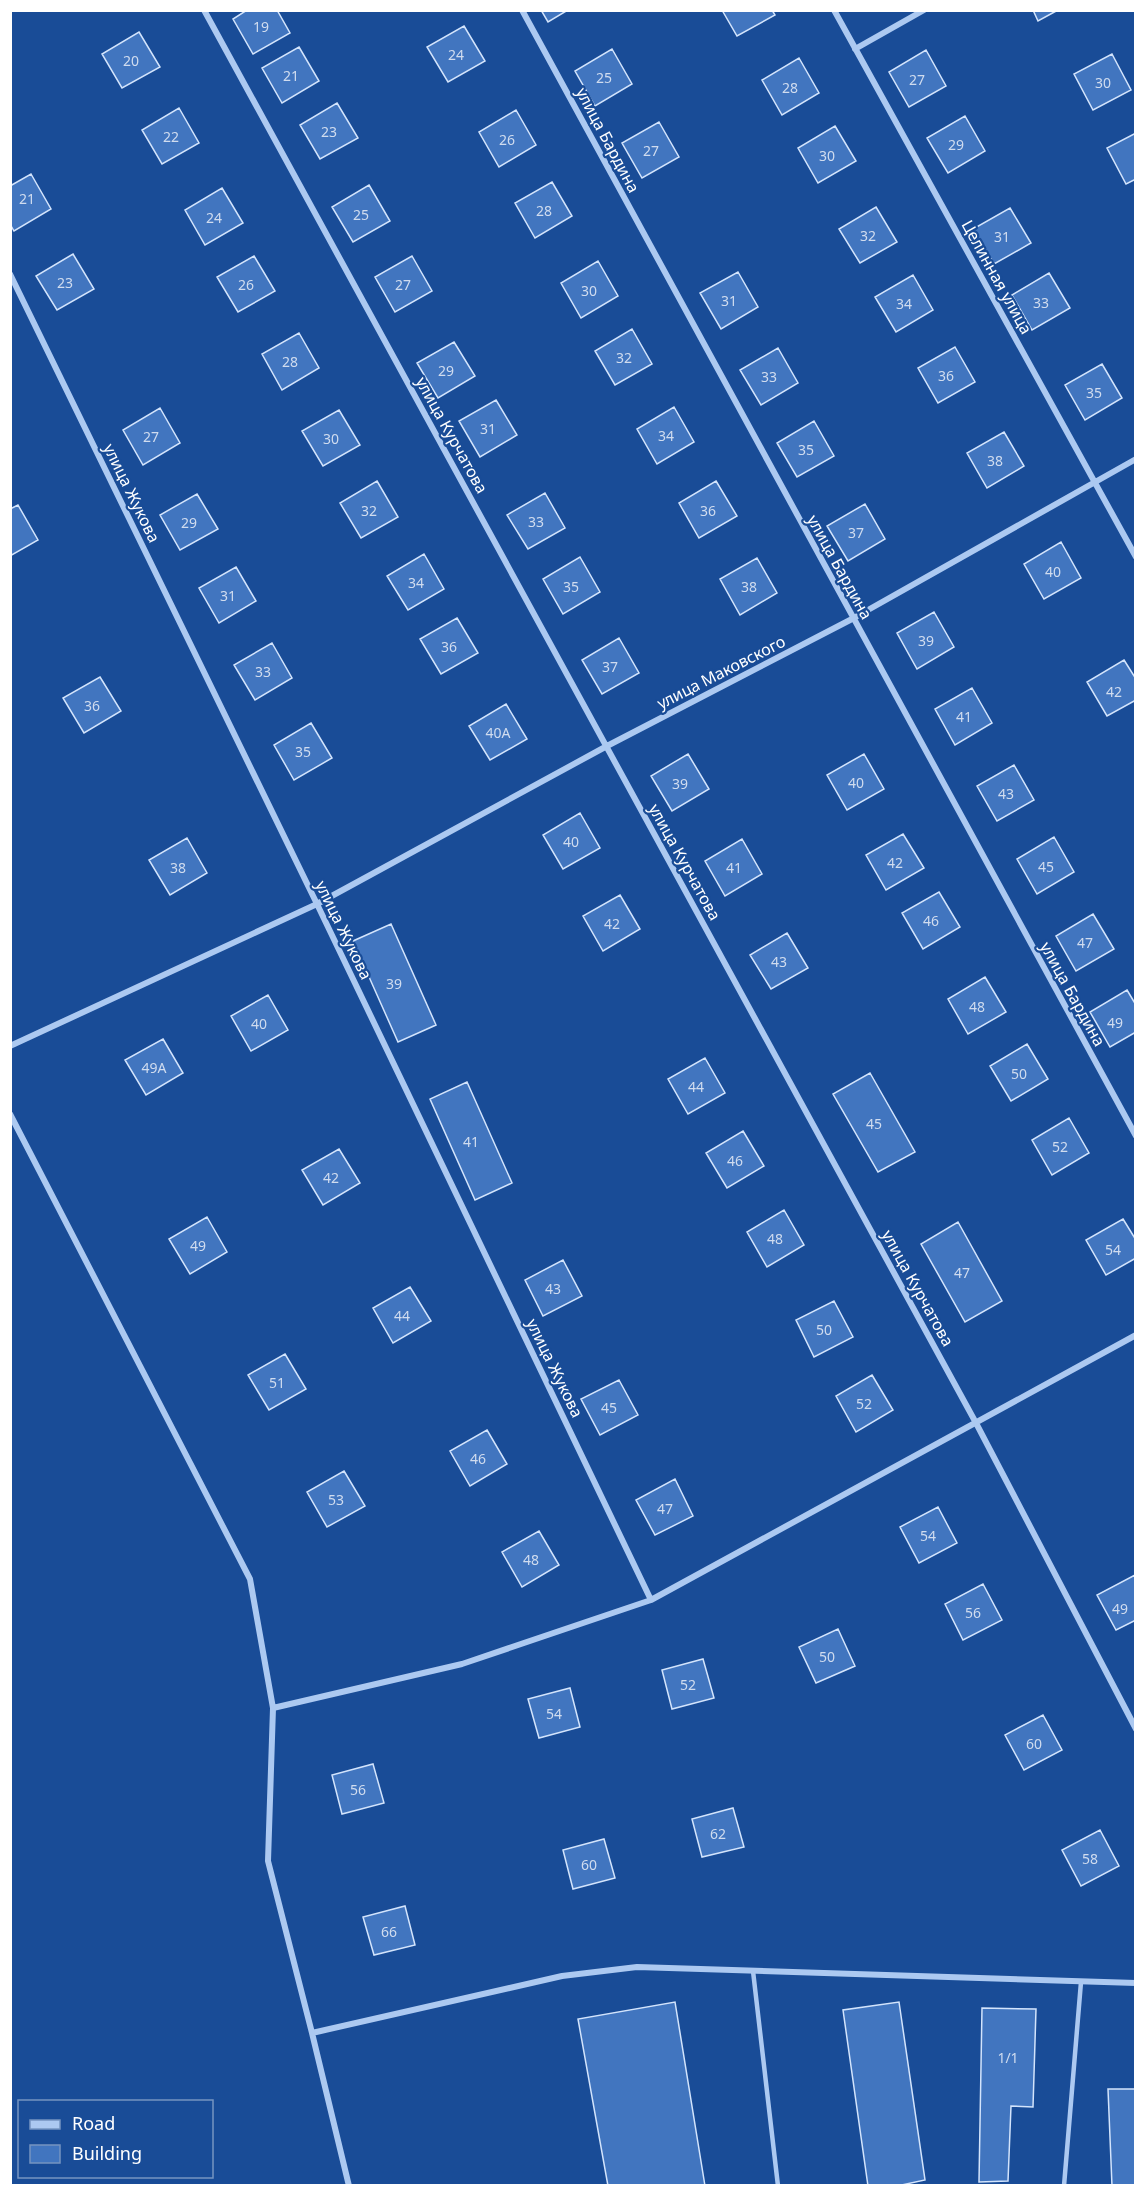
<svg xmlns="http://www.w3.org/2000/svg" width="1146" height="2196" viewBox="0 0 1146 2196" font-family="'Noto Sans',sans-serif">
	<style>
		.building { fill: #4175bf; stroke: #d3e4fc; stroke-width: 1.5 }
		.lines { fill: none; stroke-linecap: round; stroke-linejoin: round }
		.lane { stroke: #acc9f1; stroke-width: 4.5 }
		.street { stroke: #acc9f1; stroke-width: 6 }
		.labels { text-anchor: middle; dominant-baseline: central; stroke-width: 4.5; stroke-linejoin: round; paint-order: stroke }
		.number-label { font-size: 14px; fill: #d0dcef }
		.street-label { font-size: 16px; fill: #fff; stroke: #194c97 }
	</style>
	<rect width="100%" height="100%" fill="#194c97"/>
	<path class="building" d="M247 10H277L290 33 253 54 233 19Z
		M541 10H568L548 22Z
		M722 10H772L775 15 737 36Z
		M1033 10H1058L1038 21Z
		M464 26 485 61 448 82 427 47Z
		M139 32 160 67 122 88 102 54Z
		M299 47 319 81 282 103 262 68Z
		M612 49 632 84 595 106 575 71Z
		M926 50 946 86 909 107 889 72Z
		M1112 54 1131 90 1093 110 1074 74Z
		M799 58 819 93 782 115 762 80Z
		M337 103 358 138 320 159 300 125Z
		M179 108 199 143 162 164 142 130Z
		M516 110 536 145 499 167 479 132Z
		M965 116 985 151 948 173 927 138Z
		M659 122 679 157 642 178 622 143Z
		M835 126 856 161 818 183 798 148Z
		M1136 133V179L1126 184 1107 148Z
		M31 174 51 209 14 231 10 224V186Z
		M552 182 572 216 535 238 515 203Z
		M369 185 390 221 353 242 332 207Z
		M222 188 243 223 205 245 185 210Z
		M876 207 897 242 860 263 839 229Z
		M1010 208 1031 243 994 264 973 229Z
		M73 254 94 289 57 310 36 276Z
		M254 256 275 291 238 312 217 277Z
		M412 256 432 291 395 312 375 277Z
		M598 261 618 296 581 318 561 283Z
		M738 272 758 307 721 329 700 293Z
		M1049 273 1070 308 1032 330 1012 295Z
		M913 275 933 310 896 332 875 297Z
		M632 329 652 364 615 385 595 351Z
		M299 333 319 368 282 390 262 354Z
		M454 342 475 376 438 398 417 363Z
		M955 347 975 382 938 403 918 368Z
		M778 348 798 383 761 405 740 370Z
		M1102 364 1122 398 1085 420 1065 385Z
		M496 400 517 435 480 457 459 421Z
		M674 407 694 442 657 464 637 429Z
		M160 408 180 443 143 465 123 430Z
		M339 410 360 445 323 466 302 431Z
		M814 421 834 456 797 477 777 443Z
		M1004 432 1024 466 987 488 967 453Z
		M377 481 398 517 361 538 340 503Z
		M716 481 737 516 699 538 679 503Z
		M545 493 565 528 528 549 507 515Z
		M197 494 218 529 180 550 160 515Z
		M865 504 885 539 848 561 827 526Z
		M18 505 38 540 10 556V509Z
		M1061 542 1081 578 1044 599 1024 564Z
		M424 554 444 589 408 610 387 576Z
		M580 557 600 592 563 614 543 579Z
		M757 558 777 593 740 615 720 579Z
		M236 567 256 601 219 623 199 588Z
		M934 612 954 647 917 669 897 633Z
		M457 618 478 653 441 674 420 639Z
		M619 638 639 673 602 694 582 660Z
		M272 643 292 678 255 700 234 665Z
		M1124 660 1136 679V700L1107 716 1087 682Z
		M100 677 121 711 84 733 63 698Z
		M972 688 992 723 955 745 935 709Z
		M506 704 527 739 490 760 469 726Z
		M311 723 332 758 294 780 274 745Z
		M688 754 709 789 672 811 651 776Z
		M864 754 884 789 847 810 827 775Z
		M1014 765 1034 800 997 821 977 786Z
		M580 813 600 848 563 869 543 835Z
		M903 834 924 868 886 890 866 855Z
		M1054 837 1074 872 1037 894 1017 859Z
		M187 838 207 873 170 895 149 860Z
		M742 839 762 874 725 896 705 861Z
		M939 892 960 927 923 949 902 913Z
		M620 895 640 929 603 951 583 916Z
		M1093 914 1114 949 1076 971 1056 936Z
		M391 924 436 1025 398 1042 353 941Z
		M787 933 808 968 771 989 750 955Z
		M985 977 1006 1012 968 1034 948 999Z
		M1127 990 1136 1005V1032L1110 1047 1090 1012Z
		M268 995 288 1030 251 1051 231 1016Z
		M163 1039 183 1073 146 1095 125 1060Z
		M1027 1044 1048 1079 1011 1101 990 1066Z
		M705 1058 725 1093 688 1114 668 1079Z
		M870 1073 915 1152 878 1172 833 1094Z
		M467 1082 512 1183 475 1200 430 1099Z
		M1069 1118 1089 1153 1052 1175 1032 1140Z
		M743 1131 764 1166 727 1188 706 1153Z
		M339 1149 360 1183 323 1205 302 1170Z
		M784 1210 804 1245 767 1267 747 1232Z
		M207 1217 227 1252 190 1274 169 1239Z
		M1123 1219 1136 1240V1258L1106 1275 1086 1240Z
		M958 1222 1002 1301 965 1322 921 1244Z
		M563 1260 582 1296 543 1316 525 1280Z
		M410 1287 431 1321 393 1343 373 1308Z
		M834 1301 853 1337 814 1357 796 1320Z
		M285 1354 306 1389 269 1410 248 1375Z
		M872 1375 893 1410 856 1432 836 1396Z
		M619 1380 638 1415 600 1435 581 1399Z
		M487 1430 507 1464 470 1486 450 1451Z
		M344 1471 365 1506 327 1527 307 1492Z
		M675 1479 693 1516 655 1535 636 1500Z
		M938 1507 957 1543 919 1563 900 1527Z
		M539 1531 559 1565 522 1587 502 1552Z
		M1135 1575 1136 1620 1116 1630 1097 1595Z
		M983 1584 1002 1620 963 1640 945 1604Z
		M838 1629 855 1666 816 1683 799 1647Z
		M703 1659 714 1698 672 1709 662 1670Z
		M570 1688 580 1727 539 1738 528 1699Z
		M1043 1715 1062 1750 1024 1770 1005 1735Z
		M373 1764 384 1803 342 1814 332 1775Z
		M733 1808 744 1847 702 1857 692 1819Z
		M1100 1830 1119 1866 1081 1886 1062 1850Z
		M604 1839 615 1878 573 1889 563 1850Z
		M405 1906 415 1945 374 1955 363 1917Z
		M675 2002 705 2186H608L578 2019Z
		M899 2002 925 2180 897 2186H868L843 2010Z
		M982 2008 1036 2009 1033 2107 1011 2106 1008 2181 979 2182Z
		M1108 2089H1136V2186H1112Z"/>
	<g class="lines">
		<path class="lane" d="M753 1971 778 2186
			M1064 2186 1081 1982"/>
		<path class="street" d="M204 10 976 1423 1136 1729
			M522 10 1136 1136
			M834 10 1136 557
			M855 49 924 10
			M10 274 317 904 651 1600
			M10 1046 317 904 607 746 852 619 1136 459
			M10 1114 250 1579 273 1708
			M312 2033 268 1861 273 1708 462 1664 651 1600 1136 1335
			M349 2186 312 2033 562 1976 637 1967 1136 1983"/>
	</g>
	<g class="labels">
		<g class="number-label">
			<text x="261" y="26">19</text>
			<text x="456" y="54">24</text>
			<text x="131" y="60">20</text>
			<text x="291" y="75">21</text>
			<text x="604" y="77">25</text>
			<text x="917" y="79">27</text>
			<text x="1103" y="82">30</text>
			<text x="790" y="87">28</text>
			<text x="329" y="131">23</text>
			<text x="171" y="136">22</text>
			<text x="507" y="139">26</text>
			<text x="956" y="144">29</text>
			<text x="651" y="150">27</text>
			<text x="827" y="155">30</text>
			<text x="27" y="198">21</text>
			<text x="544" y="210">28</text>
			<text x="361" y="214">25</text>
			<text x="214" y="217">24</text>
			<text x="868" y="235">32</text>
			<text x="1002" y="236">31</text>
			<text x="65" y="282">23</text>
			<text x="246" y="284">26</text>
			<text x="403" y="284">27</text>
			<text x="589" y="290">30</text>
			<text x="729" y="300">31</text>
			<text x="1041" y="302">33</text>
			<text x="904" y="303">34</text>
			<text x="624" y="357">32</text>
			<text x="290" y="361">28</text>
			<text x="446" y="370">29</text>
			<text x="946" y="375">36</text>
			<text x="769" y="376">33</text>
			<text x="1094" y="392">35</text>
			<text x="488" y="428">31</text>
			<text x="666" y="435">34</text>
			<text x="151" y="436">27</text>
			<text x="331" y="438">30</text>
			<text x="806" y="449">35</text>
			<text x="995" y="460">38</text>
			<text x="369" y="510">32</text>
			<text x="708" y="510">36</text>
			<text x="536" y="521">33</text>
			<text x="189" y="522">29</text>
			<text x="856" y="532">37</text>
			<text x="1053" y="571">40</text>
			<text x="416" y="582">34</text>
			<text x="571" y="586">35</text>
			<text x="749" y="586">38</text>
			<text x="228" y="595">31</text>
			<text x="926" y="640">39</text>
			<text x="449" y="646">36</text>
			<text x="610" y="666">37</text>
			<text x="263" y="671">33</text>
			<text x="1114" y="691">42</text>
			<text x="92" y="705">36</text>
			<text x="964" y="716">41</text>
			<text x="498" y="732">40А</text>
			<text x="303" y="751">35</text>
			<text x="856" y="782">40</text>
			<text x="680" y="783">39</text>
			<text x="1006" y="793">43</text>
			<text x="571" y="841">40</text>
			<text x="895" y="862">42</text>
			<text x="1046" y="866">45</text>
			<text x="178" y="867">38</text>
			<text x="734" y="867">41</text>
			<text x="931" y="920">46</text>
			<text x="612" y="923">42</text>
			<text x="1085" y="942">47</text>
			<text x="779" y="961">43</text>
			<text x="394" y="983">39</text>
			<text x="977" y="1006">48</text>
			<text x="1115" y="1022">49</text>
			<text x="259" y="1023">40</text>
			<text x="154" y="1067">49А</text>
			<text x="1019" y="1073">50</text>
			<text x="696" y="1086">44</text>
			<text x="874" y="1123">45</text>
			<text x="471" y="1141">41</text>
			<text x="1060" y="1146">52</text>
			<text x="735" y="1160">46</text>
			<text x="331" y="1177">42</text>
			<text x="775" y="1238">48</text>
			<text x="198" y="1245">49</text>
			<text x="1113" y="1249">54</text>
			<text x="962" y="1272">47</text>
			<text x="553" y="1288">43</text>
			<text x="402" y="1315">44</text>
			<text x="824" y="1329">50</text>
			<text x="277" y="1382">51</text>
			<text x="864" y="1403">52</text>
			<text x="609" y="1407">45</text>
			<text x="478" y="1458">46</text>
			<text x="336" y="1499">53</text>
			<text x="665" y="1508">47</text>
			<text x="928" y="1535">54</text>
			<text x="531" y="1559">48</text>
			<text x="1120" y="1608">49</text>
			<text x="973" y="1612">56</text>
			<text x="827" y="1656">50</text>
			<text x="688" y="1684">52</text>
			<text x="554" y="1713">54</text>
			<text x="1034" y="1743">60</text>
			<text x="358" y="1789">56</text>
			<text x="718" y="1833">62</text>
			<text x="1090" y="1858">58</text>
			<text x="589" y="1864">60</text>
			<text x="389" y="1931">66</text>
			<text x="1008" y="2057">1/1</text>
		</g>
		<g class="street-label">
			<text transform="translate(608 140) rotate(62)">улица Бардина</text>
			<text transform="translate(997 277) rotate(61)">Целинная улица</text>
			<text transform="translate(452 435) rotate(61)">улица Курчатова</text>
			<text transform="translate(132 493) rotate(64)">улица Жукова</text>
			<text transform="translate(840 567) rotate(61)">улица Бардина</text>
			<text transform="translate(721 672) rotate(-27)">улица Маковского</text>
			<text transform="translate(685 862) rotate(61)">улица Курчатова</text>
			<text transform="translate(344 930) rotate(64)">улица Жукова</text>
			<text transform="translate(1073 994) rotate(61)">улица Бардина</text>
			<text transform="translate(918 1288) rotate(61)">улица Курчатова</text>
			<text transform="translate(555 1368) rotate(64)">улица Жукова</text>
		</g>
	</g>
	<rect width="1146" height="2196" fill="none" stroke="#ffffff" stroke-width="24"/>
	<rect x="18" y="2100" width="195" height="78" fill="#194c97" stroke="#7594c1" stroke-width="1.5"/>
	<rect x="30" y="2120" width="30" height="9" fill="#acc9f1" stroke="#7594c1" stroke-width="1.5"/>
	<text x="72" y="2130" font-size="18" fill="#ffffff">Road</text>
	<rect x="30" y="2145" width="30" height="18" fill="#4175bf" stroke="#7594c1" stroke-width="1.5"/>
	<text x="72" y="2160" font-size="18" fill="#ffffff">Building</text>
</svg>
